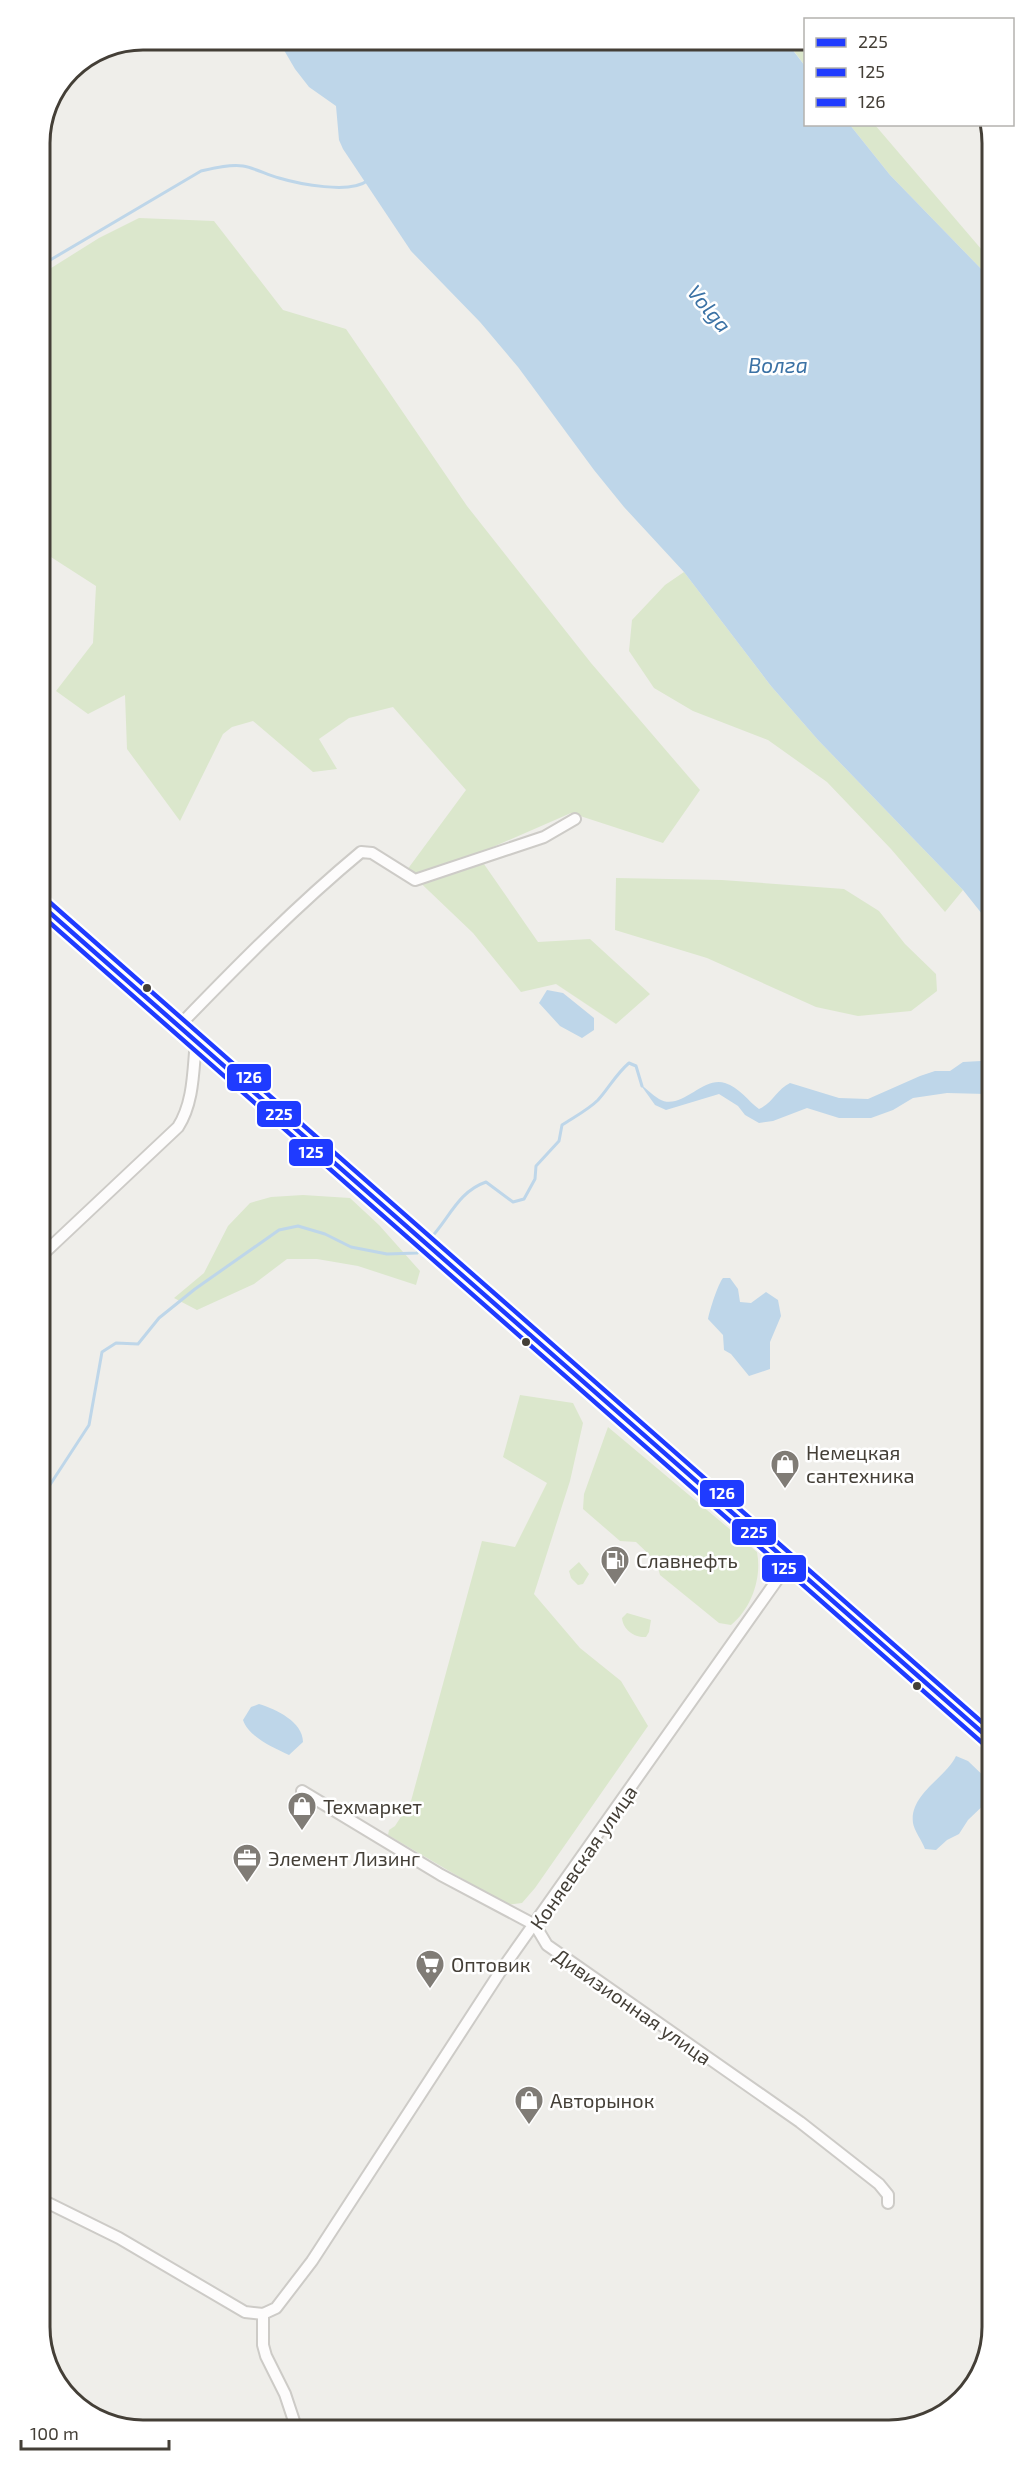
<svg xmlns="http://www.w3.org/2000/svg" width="1032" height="2470" viewBox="0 0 1032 2470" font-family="'Exo 2',sans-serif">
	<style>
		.green { fill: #dbe7cc }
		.water { fill: #bed6e9 }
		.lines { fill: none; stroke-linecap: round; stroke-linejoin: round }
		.stream { stroke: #bed6e9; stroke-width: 3 }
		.minor-casing { stroke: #cdcbc7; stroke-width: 14 }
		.major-casing { stroke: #cfcab9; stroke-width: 16 }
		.minor { stroke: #fdfcfc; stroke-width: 10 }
		.major { stroke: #f0ede4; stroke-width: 14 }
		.bus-1-casing { stroke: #fff; stroke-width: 9 }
		.bus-2-casing { stroke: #fff; stroke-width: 9 }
		.bus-3-casing { stroke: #fff; stroke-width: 9 }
		.bus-1 { stroke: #1f3bff; stroke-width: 4.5 }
		.bus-2 { stroke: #1f3bff; stroke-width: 4.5 }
		.bus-3 { stroke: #1f3bff; stroke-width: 4.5 }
		.bus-dot { fill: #443f37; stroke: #fff; stroke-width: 2 }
		.labels { text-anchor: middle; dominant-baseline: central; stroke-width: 5; stroke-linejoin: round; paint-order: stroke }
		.poi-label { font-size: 20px; fill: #443f37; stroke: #fff; text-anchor: start }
		.street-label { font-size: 20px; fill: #443f37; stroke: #fff }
		.water-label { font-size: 21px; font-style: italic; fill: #3b72a5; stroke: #fff }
		.rim { fill: none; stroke: #443f37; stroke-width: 3 }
		.line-badge { stroke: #fff; stroke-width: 2 }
		.badge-label { font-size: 16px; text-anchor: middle; font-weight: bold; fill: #fff }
	</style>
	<rect width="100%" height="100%" fill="#efeeea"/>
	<path class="green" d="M786 40 805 41V66Z
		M850 125H875L988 257V276L890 175Z
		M139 218 214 221 283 310 346 329 467 506 591 663 700 790 663 843 571 813 477 854 538 942 590 939 650 994 616 1024 556 984 521 992 473 933 407 870 466 790 393 707 349 718 319 739 337 769 313 772 253 721 232 727 223 734 180 821 127 749 125 695 88 714 56 691 93 643 96 586 40 550V275L99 238Z
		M684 572 771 686 818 740 963 890 945 912 891 849 827 782 768 740 693 711 654 688 629 651 632 620 665 585Z
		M616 878 722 880 844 889 879 911 905 944 936 974 937 991 911 1011 858 1016 816 1007 707 958 615 930Z
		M303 1195 350 1198 379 1225 420 1271 416 1285 358 1266 317 1259H287L254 1284 197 1310 174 1298 204 1273 228 1226 250 1203 271 1197Z
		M520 1395 573 1403 583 1423 570 1481 534 1594 580 1648 621 1681 648 1726 535 1888 522 1903 507 1905 388 1835 389 1830 395 1826 411 1801 482 1541 515 1547 547 1483 503 1457Z
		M608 1427 757 1552C762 1577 752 1608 731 1625L719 1623 660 1575 656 1561 636 1542 620 1541 583 1509 584 1494Z
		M579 1562 589 1574 583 1584 578 1585 571 1578 569 1571Z
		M627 1613 651 1620 649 1632 646 1637C635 1638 623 1630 622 1618Z"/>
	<path class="water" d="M785 40 805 66 806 124 850 125 890 175 988 276 990 924 963 890 818 740 771 686 684 572 624 507 594 470 518 367 480 322 411 251 343 149 339 140 336 106 309 87 295 69 281 45Z
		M547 990 563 993 594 1018V1030L582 1038 560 1026 539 1003Z
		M990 1058V1092L986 1094 947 1093 913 1098 893 1110 871 1118H839L807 1108 773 1121 759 1123 745 1115 738 1106 719 1094 666 1110 655 1105 640 1084C646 1088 652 1095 659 1099 681 1112 702 1076 725 1083 739 1087 748 1101 759 1109 773 1103 777 1089 790 1083L839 1098 868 1099 920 1076 935 1071H950L963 1062 981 1061Z
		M723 1278H730L738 1289 740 1302 751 1303 766 1292 778 1300 781 1316 770 1342V1369L749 1376 731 1354 724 1350 723 1335 708 1319C710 1309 718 1284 723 1278Z
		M259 1704C276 1709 303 1722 303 1742L289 1755C272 1747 249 1737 243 1720L251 1707Z
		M956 1756 968 1761 992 1784V1797L968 1820 959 1834 947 1840 936 1850 925 1849C922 1841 914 1830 913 1823 909 1794 947 1777 956 1756Z"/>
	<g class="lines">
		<path class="stream" d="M40 266 201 171C214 168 230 164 243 166 255 168 267 175 279 178 299 184 350 194 367 181
			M428 1241C449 1220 457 1192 486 1182L513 1202 524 1199 535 1179 536 1166 559 1141 562 1125C574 1117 588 1110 598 1100 609 1088 616 1074 629 1063L636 1066 642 1086
			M42 1497 89 1425 102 1352 116 1343 138 1344 159 1318 195 1289 279 1230 298 1226 325 1234 351 1247 387 1254 417 1253 423 1246"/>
		<g class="minor-casing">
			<path id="minor" d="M179 1026C237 966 296 906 361 852L372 853 415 880 544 837 575 819
				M42 1255 178 1127C194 1102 193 1070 196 1041
				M302 1791 441 1875 535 1925 547 1945 800 2122 879 2184 888 2195V2203
				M44 2201 119 2238 245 2312 263 2314 276 2308 312 2261 500 1972 789 1563
				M263 2314V2345L266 2356 285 2394 297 2430"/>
		</g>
		<g class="major-casing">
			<path id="major" d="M41 905 992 1741"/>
		</g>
		<use href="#minor" class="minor"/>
		<use href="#major" class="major"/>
		<g class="bus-1-casing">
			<path id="bus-1" d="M41 905 992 1741"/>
		</g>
		<g class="bus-2-casing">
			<path id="bus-2" d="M41 915 987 1747"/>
		</g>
		<g class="bus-3-casing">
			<path id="bus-3" d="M46 899 992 1731"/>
		</g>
		<use href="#bus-1" class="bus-1"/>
		<use href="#bus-2" class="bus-2"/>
		<use href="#bus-3" class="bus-3"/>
	</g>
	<defs>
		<g id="shop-pin" transform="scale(1.5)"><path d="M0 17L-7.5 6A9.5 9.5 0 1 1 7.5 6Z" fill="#807c76" stroke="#fff"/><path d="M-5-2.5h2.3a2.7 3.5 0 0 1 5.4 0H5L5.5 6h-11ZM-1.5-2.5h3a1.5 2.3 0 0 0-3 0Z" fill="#fff"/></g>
		<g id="fuel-pin" transform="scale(1.5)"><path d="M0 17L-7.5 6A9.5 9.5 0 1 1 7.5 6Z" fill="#807c76" stroke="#fff"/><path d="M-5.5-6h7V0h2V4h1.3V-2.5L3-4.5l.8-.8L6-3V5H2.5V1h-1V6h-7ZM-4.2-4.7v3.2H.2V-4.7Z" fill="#fff"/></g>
		<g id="office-pin" transform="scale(1.5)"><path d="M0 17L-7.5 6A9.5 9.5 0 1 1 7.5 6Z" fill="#807c76" stroke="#fff"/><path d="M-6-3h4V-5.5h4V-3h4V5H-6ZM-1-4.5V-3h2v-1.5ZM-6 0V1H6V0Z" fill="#fff"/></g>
		<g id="supermarket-pin" transform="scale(1.5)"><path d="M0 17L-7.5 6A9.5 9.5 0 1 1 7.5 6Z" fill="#807c76" stroke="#fff"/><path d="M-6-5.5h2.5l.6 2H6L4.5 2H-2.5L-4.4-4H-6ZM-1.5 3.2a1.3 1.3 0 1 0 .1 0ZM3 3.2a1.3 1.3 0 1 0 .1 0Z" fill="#fff"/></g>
	</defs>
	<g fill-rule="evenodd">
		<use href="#shop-pin" x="785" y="1464"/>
		<use href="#fuel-pin" x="615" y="1560"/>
		<use href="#shop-pin" x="302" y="1806"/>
		<use href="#office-pin" x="247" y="1858"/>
		<use href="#supermarket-pin" x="430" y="1964"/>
		<use href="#shop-pin" x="529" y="2100"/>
	</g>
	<g class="bus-dot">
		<circle cx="147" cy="988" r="5"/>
		<circle cx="526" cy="1342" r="5"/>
		<circle cx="917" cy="1686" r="5"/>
	</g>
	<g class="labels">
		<g class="poi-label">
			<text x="806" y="1452">Немецкая<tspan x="806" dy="23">сантехника</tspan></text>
			<text x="636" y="1560">Славнефть</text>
			<text x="323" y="1806">Техмаркет</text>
			<text x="268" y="1858">Элемент Лизинг</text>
			<text x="451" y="1964">Оптовик</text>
			<text x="550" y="2100">Авторынок</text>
		</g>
		<g class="street-label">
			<text transform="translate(583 1857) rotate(-55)">Коняевская улица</text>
			<text transform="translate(633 2006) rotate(35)">Дивизионная улица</text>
		</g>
		<g class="water-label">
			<text transform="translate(710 308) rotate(50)">Volga</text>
			<text x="778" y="364">Волга</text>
		</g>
	</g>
	<path d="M0 0H1032V2470H0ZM143 50H889A93 93 0 0 1 982 143V2327A93 93 0 0 1 889 2420H143A93 93 0 0 1 50 2327V143A93 93 0 0 1 143 50Z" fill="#fff" fill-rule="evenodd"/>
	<path class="rim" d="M143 50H889A93 93 0 0 1 982 143V2327A93 93 0 0 1 889 2420H143A93 93 0 0 1 50 2327V143A93 93 0 0 1 143 50Z"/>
	<g class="line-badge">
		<rect x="226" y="1063" width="46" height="29" rx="6" fill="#1f3bff"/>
		<rect x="256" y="1100" width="46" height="28" rx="6" fill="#1f3bff"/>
		<rect x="288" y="1138" width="46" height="29" rx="6" fill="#1f3bff"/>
		<rect x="699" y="1479" width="46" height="29" rx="6" fill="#1f3bff"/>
		<rect x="731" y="1518" width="46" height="28" rx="6" fill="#1f3bff"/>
		<rect x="761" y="1554" width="46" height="29" rx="6" fill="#1f3bff"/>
	</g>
	<g class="badge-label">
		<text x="249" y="1083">126</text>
		<text x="279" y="1120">225</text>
		<text x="311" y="1158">125</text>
		<text x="722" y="1499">126</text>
		<text x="754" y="1538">225</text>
		<text x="784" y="1574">125</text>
	</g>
	<rect x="804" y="18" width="210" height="108" fill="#ffffff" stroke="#b4b2af" stroke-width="1.5"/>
	<rect x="816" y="38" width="30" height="9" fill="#1f3bff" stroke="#b4b2af" stroke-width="1.5"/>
	<text x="858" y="48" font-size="18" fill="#443f37">225</text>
	<rect x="816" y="68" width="30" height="9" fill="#1f3bff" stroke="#b4b2af" stroke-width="1.5"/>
	<text x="858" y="78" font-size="18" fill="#443f37">125</text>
	<rect x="816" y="98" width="30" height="9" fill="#1f3bff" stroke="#b4b2af" stroke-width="1.5"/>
	<text x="858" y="108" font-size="18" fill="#443f37">126</text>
	<path d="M21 2440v9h148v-9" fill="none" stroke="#443f37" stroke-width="3"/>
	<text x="30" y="2440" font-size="18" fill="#443f37" stroke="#ffffff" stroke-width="4.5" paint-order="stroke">100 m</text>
</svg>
